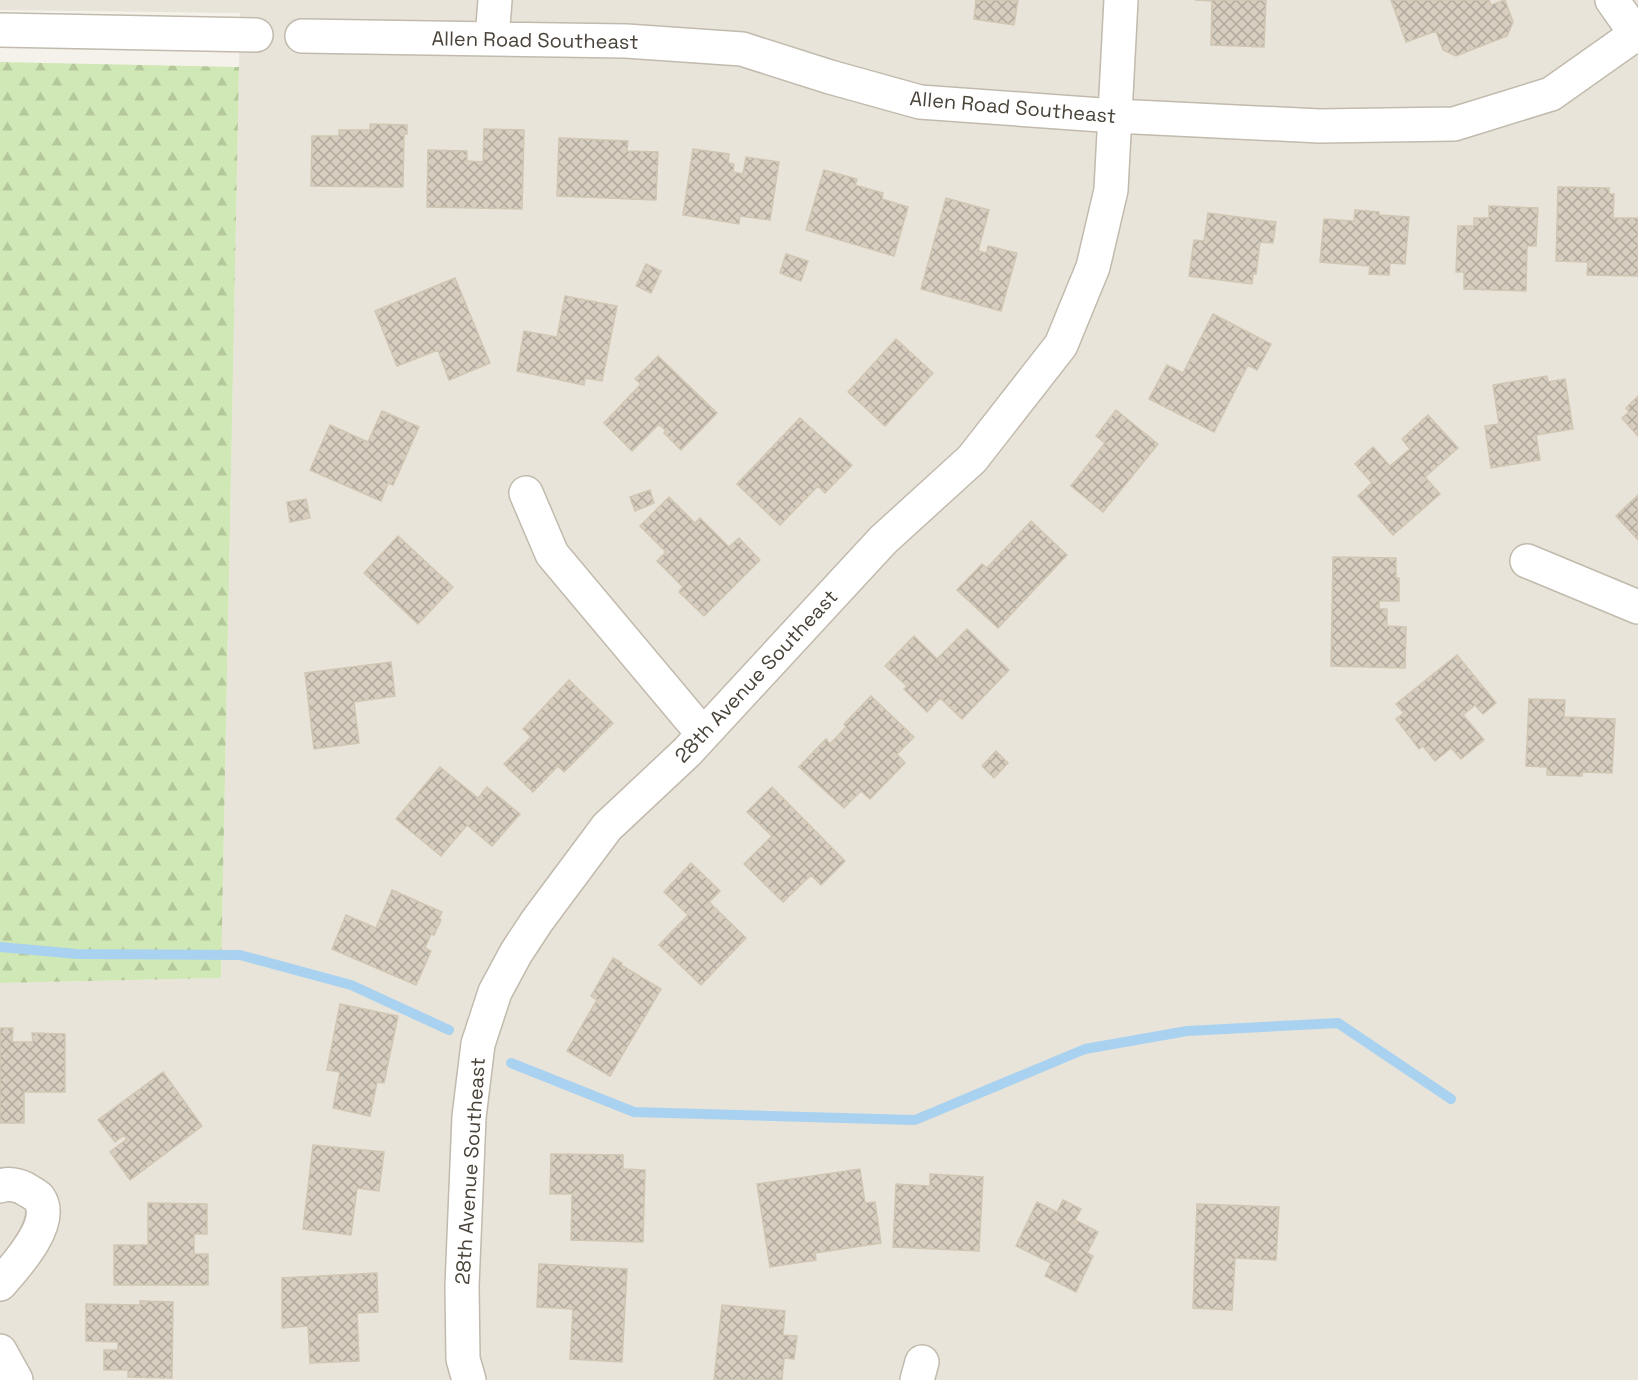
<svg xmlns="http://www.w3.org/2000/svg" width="1638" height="1380" viewBox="0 0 1638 1380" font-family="'Space Grotesk',sans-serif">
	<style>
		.residential { fill: #e9e4d9 }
		.forest { fill: url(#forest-firs) }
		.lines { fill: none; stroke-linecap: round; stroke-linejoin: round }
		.stream { stroke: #a9d2f0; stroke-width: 10 }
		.building { fill: url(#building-cross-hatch); stroke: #d1c6b3; stroke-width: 1.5 }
		.street-casing { stroke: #c1baad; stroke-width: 36 }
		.street { stroke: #fff; stroke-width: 33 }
		.labels { text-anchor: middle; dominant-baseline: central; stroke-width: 6; stroke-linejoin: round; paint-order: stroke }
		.street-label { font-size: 20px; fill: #494339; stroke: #fff }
	</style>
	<defs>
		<pattern id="forest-firs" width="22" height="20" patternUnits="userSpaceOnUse" patternTransform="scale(1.5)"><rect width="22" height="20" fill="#d0e8b5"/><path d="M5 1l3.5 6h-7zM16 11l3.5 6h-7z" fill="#b4c89c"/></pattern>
		<pattern id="building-cross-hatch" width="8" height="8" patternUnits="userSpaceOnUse" patternTransform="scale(1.5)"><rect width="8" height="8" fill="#d7cec0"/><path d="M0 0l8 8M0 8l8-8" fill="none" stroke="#b0a99d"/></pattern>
	</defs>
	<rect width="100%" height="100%" fill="#f5f2eb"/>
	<path class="residential" d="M0 0H1638V1380H0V983L221 978 240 13 0 10Z"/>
	<path class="forest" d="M0 62 239 67 221 978 0 983Z"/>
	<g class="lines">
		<path class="stream" d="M0 947 77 954 240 955 351 985 449 1030
			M511 1063 634 1112 915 1120 1085 1049 1187 1031 1338 1023 1451 1099"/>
	</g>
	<path class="building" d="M975 0H1018L1014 25 974 19 976 0Z
		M1266 0 1264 47 1211 45 1212 1 1195 0Z
		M1391 0H1489L1491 5 1505 0 1513 22 1507 36 1456 56 1443 50 1436 31 1406 42Z
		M370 124 407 125V134H404L403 187 311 186 312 136H339V130H370Z
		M484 129 524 130 522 209 427 207 428 150 467 151V161L483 162Z
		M559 138 628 141 627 151 658 152 656 200 557 196Z
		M693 149 729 154 728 163 734 164 733 172 743 174 746 157 779 162 770 220 740 216 739 224 683 215Z
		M824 170 857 179 855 185 883 193 882 199 908 207 894 256 806 230Z
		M1558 187 1609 188V194H1614L1613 218H1638V276L1587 275 1588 262 1556 261Z
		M946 198 989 210 978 251 987 253 988 246 1017 253 1001 311 921 289Z
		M1489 206 1538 208 1536 246H1527L1526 291 1464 289V272H1456L1458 226H1474V218H1489Z
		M1355 210 1379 212V215L1409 217 1405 264 1390 263 1389 275 1369 274 1370 266 1320 262 1324 219 1354 221Z
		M1208 213 1276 222 1273 243 1260 242 1256 274H1253L1252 284 1189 276 1194 240 1204 241Z
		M786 254 808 261 801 281 780 273Z
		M646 264 661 271 651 293 636 286Z
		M455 278 490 363 449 380 438 350 397 366 375 311Z
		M565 296 617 306 602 381 585 378 584 385 517 371 524 331 557 337Z
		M1213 314 1271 344 1257 370 1248 365 1214 432 1149 399 1167 365 1183 373Z
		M896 339 933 373 885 426 848 392Z
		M658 356 717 413 681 450 664 433 666 431 659 424 632 451 604 423 641 384 635 379Z
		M1547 376 1548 382 1565 379 1573 429 1536 435 1540 460 1491 468 1485 426 1499 424 1493 385Z
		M1638 396V436L1622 418 1629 412 1626 408Z
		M1116 410 1158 444 1103 512 1071 486 1105 443 1096 436Z
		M382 411 419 427 393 485 388 483 381 501 310 470 330 425 368 442Z
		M1428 415 1458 448 1425 477 1440 494 1393 535 1358 496 1372 483 1355 464 1373 447 1390 466 1410 449 1402 439Z
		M800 418 852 465 825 493 818 486 780 525 737 484Z
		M650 490 654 503 635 511 630 497Z
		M1638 495V540L1616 516Z
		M669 497 695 523 700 518 729 547 739 538 760 560 704 616 679 592 683 587 657 561 666 552 640 526Z
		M306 499 310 518 290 522 287 502Z
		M1031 521 1067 555 998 628 957 590 982 564 987 568Z
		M398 536 453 587 418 624 364 573Z
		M1333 557 1396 558V578H1399V601H1379V609H1387V626L1406 627 1405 668 1331 666Z
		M967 629 1009 670 962 719 940 698 927 712 904 689 907 686 885 666 914 636 937 659Z
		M1457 655 1496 703 1483 714 1475 705 1463 715 1484 740 1461 759 1451 748 1435 761 1423 746 1419 749 1396 719 1404 713 1396 704Z
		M391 662 395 696 354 702 359 743 314 749 305 673Z
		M569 680 613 723 564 772 558 766 533 792 504 764 531 737 523 729Z
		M871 696 914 737 897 754 905 763 870 799 861 791 844 808 799 767 826 739 830 744 846 727 844 724Z
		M1529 699 1565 700 1564 717 1615 719 1612 773 1582 772V776L1547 775V767L1526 766Z
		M996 751 1008 763 994 778 982 766Z
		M440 767 478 798 487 787 520 814 492 846 467 825 441 856 396 819Z
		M772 787 845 861 821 885 811 875 783 902 744 864 772 836 747 812Z
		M691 863 720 891 709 902 746 938 701 985 659 945 688 915 664 892Z
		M392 890 442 912 439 918 441 920 434 935 431 934 425 948 431 951 416 985 332 949 346 915 376 928Z
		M613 958 622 963 621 965 661 989 610 1076 567 1051 597 1000 591 996Z
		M340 1004 398 1016 384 1083 377 1082 370 1116 333 1108 340 1072 327 1070Z
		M0 1028H13L12 1042H33L32 1033 65 1034V1092H24V1123H0Z
		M163 1072 202 1126 130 1180 110 1152 127 1139 124 1135 115 1142 98 1120Z
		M313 1145 384 1152 379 1191 357 1188 351 1235 303 1229Z
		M551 1154 623 1155V1169L645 1170 643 1242 571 1240 572 1194H550Z
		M860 1169 865 1203 875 1202 881 1243 815 1253 816 1260 770 1267 757 1184Z
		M930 1174 983 1177 979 1251 893 1247 896 1184 930 1186Z
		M1063 1200 1081 1209 1075 1220 1098 1232 1087 1253 1093 1256 1076 1292 1045 1276 1051 1263 1016 1246 1037 1202 1057 1212Z
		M148 1203 207 1204V1234H194V1254H208V1285H114V1245H148Z
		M1197 1204 1279 1207 1276 1260 1235 1258 1232 1310 1193 1308Z
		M539 1264 627 1269 622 1362 570 1359 573 1309 537 1307Z
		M377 1273 378 1312 357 1313 359 1361 310 1363 308 1326 282 1328V1278Z
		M140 1301 173 1302 172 1378 128 1377V1370H104V1350H118V1342L86 1341V1304L140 1305Z
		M722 1305 785 1311 783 1335 797 1336 794 1359 784 1358 782 1380H714Z"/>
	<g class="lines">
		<g class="street-casing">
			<path id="street" d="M1612 0 1638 37
				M0 30 256 35
				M302 36 626 41 742 49 830 77 920 102 1115 116 1320 126 1454 124 1551 94 1636 34
				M492 39 495 0
				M526 493 552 554 703 734
				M1527 561 1638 607
				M0 1186C8 1183 20 1185 27 1190 30 1192 36 1195 39 1198 56 1223 15 1267 0 1284
				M0 1351 16 1380
				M469 1380 463 1359 462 1286 469 1117 478 1044 495 992 516 953 537 921 607 827 687 752 883 540 972 459 1061 345 1093 267 1111 190 1121 0
				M917 1380 922 1362"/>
		</g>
		<use href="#street" class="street"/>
	</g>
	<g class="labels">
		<g class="street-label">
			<text transform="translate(535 40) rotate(1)">Allen Road Southeast</text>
			<text transform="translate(1013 107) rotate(5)">Allen Road Southeast</text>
			<text transform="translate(756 676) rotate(-47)">28th Avenue Southeast</text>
			<text transform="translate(470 1171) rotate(-86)">28th Avenue Southeast</text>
		</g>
	</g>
</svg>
